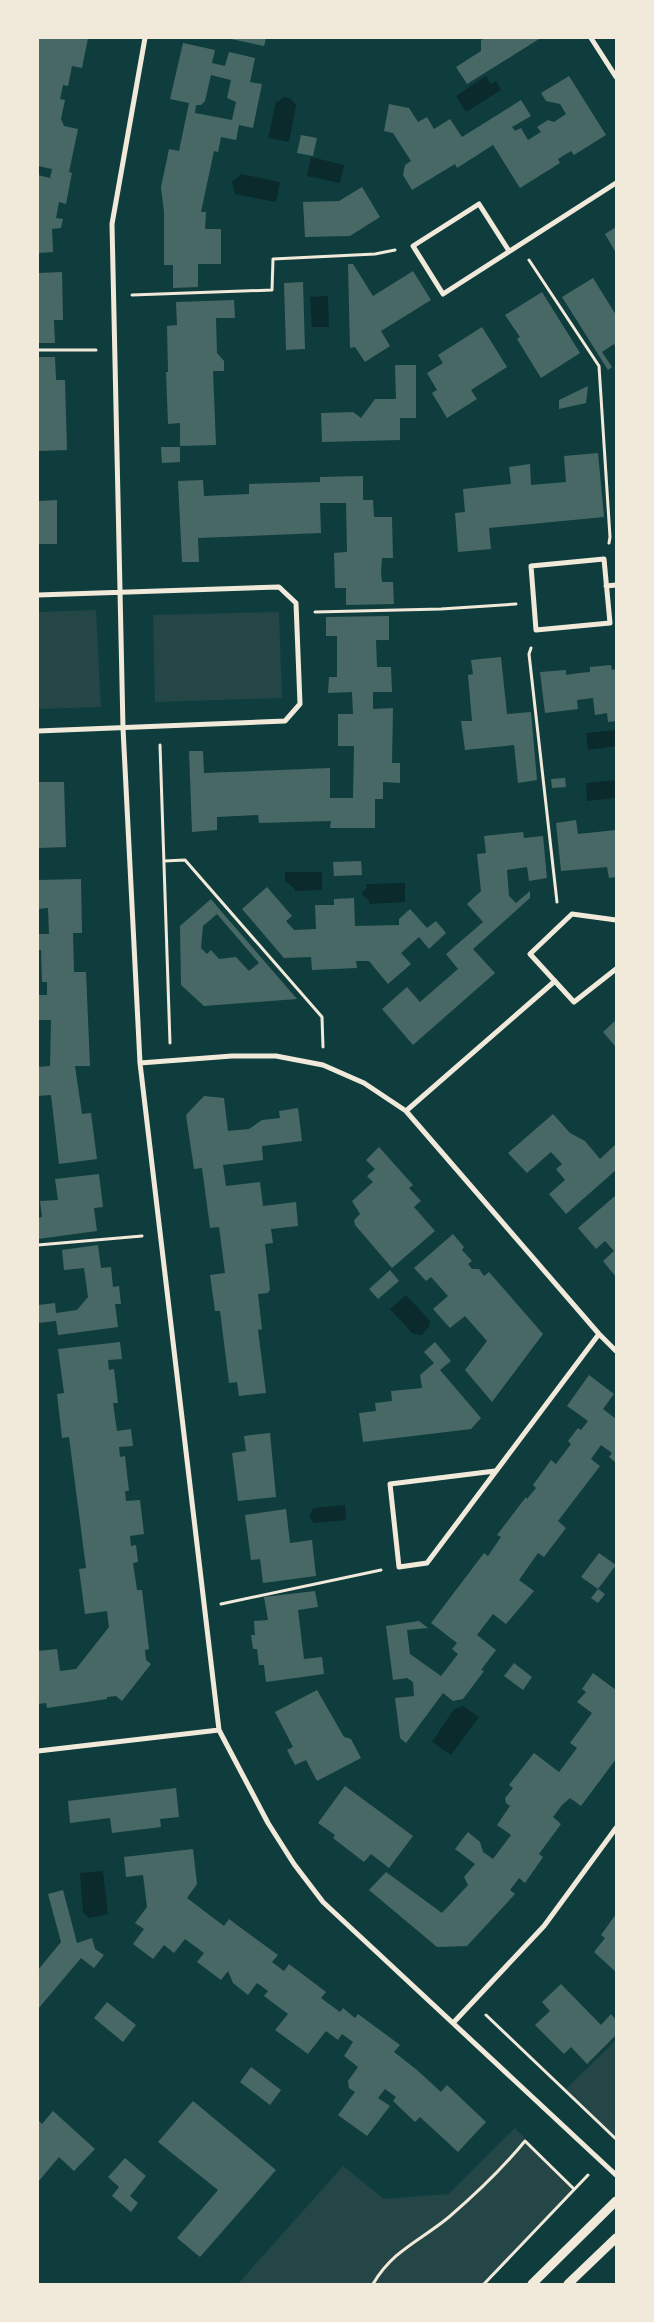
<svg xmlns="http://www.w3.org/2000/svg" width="654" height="2322" viewBox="0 0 654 2322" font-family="Ubuntu,sans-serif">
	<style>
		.green { fill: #244646 }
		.water { fill: #0a2a2b }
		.building { fill: #486865; fill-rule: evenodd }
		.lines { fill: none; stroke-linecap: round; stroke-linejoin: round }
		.path { stroke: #f1e9da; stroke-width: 3 }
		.minor { stroke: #f1e9da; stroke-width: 5 }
		.tertiary { stroke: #f1e9da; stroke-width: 9 }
	</style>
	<rect width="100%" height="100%" fill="#0f3d3e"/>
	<path class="green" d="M96 610 101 707 38 709V612Z
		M279 612 282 698 155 702 153 615Z
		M616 2040V2139L565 2090Z
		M515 2128 574 2189 484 2284H238L343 2166 384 2199 449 2194Z"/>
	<path class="water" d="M486 76 491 84 496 81 501 90 466 112 456 96Z
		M283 97 290 98 296 105 289 142 268 138 276 101H279Z
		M311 157 344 165 340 183 307 176Z
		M241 174 280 182 276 202 235 194 232 182Z
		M328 296 329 327H312L310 297Z
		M616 730V746L588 750 586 733Z
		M616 780V798L587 801 586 783Z
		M285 872H322V890L295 891 294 888 285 881Z
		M405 883V902L369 904V900L363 896 362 892 367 888 366 884Z
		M406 1295 430 1321 429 1327 422 1335 413 1334 390 1309Z
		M345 1505 346 1520 314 1523 309 1517 313 1508Z
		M463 1706 479 1717 451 1755 432 1742 454 1709Z
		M103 1871 108 1914 89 1918 83 1912 80 1873Z"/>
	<path class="building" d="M38 38H88L82 68 72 66 68 86 63 85 60 99 65 100 61 119 64 126 78 129 69 172 72 173 66 204 59 202 56 218 63 219 61 228 52 229 53 252 38 253V175L50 178 52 169 38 166Z
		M226 38H266L264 46Z
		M485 38H538L539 39 467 84 456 67 481 51V40Z
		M183 43 215 50 212 63 225 66 229 52 255 58 250 82 262 84 253 128 239 125 236 140 221 137 218 152 214 151 201 212H206L205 229H221V264H198V287L173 288V265H164V212L161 187 169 149 179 151 189 103 170 99ZM211 75 231 80 227 98 236 102 232 120 195 113 196 105H201L205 101Z
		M569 76 606 135 574 155 571 151 558 159 560 163 520 188 493 145 457 168 455 164 412 190 403 175 405 165 411 161 393 133 384 131 389 104 409 108 418 122 427 117 434 129 450 119 462 137 521 100 531 116 512 127 515 131 521 128 528 140 541 132 537 127 548 120 554 122 566 114 560 104 546 101 541 93Z
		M301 135 317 138 313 156 297 153Z
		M362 187 380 217 350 236 305 237 303 202 339 201Z
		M616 227V253L605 234Z
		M348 264H353L373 296 413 271 431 300 381 331 390 346 365 362 355 347 350 348Z
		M62 272 63 320H54L55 343H38V273Z
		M593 278 616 315V349L614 344 602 352 612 367 608 370 562 297Z
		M303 282 305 349 286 350 284 283Z
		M542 292 580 353 541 378 517 339 520 337 505 315Z
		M234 300 235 318H216L217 353 224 361V371H213L216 445 180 446V423L168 424 166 372H168L167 326 177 325 176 302Z
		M482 327 507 367 471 390 477 399 447 418 432 393 437 390 427 373 443 363 438 355Z
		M38 357H55L56 380H65L67 450 38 451Z
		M395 365H416V418H400V440L322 442 321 413 353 412 361 418 375 399H396Z
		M588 386 586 403 559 409V400Z
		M161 447H180V462L162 463Z
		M598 453 604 517 489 528 491 549 458 552 455 513 465 512 463 489 511 484 509 467 530 464 531 485 566 482 564 456Z
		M363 476V500H373L374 517H392L393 558H382L381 572 382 582H393L394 604 346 605V588H335L334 553 347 552 346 503H320L321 533 198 538 199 562H182L178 481 203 480 204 496 249 494V484L320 482V477Z
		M57 500V544H38V501Z
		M389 616V640H376L377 667H391L392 692H373V709L393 708 392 763H400V783L383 782V799H375V828H330L331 821 259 823 258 815 217 817V830L192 832 189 751H203L204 773 330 768V798H353L354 746H338V714H353L352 692 328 693 329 677H337V636H326V617Z
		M501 657 507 714 531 712 537 780 518 783 514 745 465 750 461 721H472L468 675 473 674 471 660Z
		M611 665 612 670 616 669V721L608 722 607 713 595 715 593 698 577 700 578 709 545 713 540 672 566 670V675L579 673 590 672V667Z
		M565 778 566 787 552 788 551 779Z
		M38 782H64L66 847 38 848Z
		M576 820 578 834 616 830V877L609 878 607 867 561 871 556 823Z
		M523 832 524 838 543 836 547 878 529 881 527 867 507 870 509 896 516 903 530 891V898L473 949 495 973 413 1045 382 1009 407 987 420 1002 458 969 446 954 483 922 467 904 481 891 477 854 486 853 484 836Z
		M361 861 362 875 334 876 333 862Z
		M81 879 82 933H73L74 972H86L90 1066H75L82 1114 91 1113 97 1159 59 1164 51 1095 38 1096V1067L50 1066 51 1020H38V995H47V982H42L41 950H38V934H49L48 908 38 909V880Z
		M267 887 292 916 286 921 294 930 316 929 315 905H334V899L354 898 355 926 399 925V919L410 909 427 928 436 921 446 933 429 949 419 937 401 953 411 964 388 984 369 961H356L357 968 312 970 311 957 284 958 242 909Z
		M211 899 221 911 297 999 204 1006 181 985 180 926ZM217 914 259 963 249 971 236 957 219 959 211 950 207 954 201 948 203 926Z
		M616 1020V1047L603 1032Z
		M204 1096 224 1098 228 1131 249 1129 262 1120 280 1118 279 1111 298 1108 302 1141 262 1146 263 1160 223 1165 226 1186 260 1182 263 1206 296 1202 298 1226 271 1229 273 1243 265 1244 270 1289 268 1293 258 1294 262 1329 258 1330 266 1393 239 1396 237 1382 229 1383 220 1311H215L210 1275 225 1273 219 1227 210 1228 202 1168 194 1169 186 1115Z
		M553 1114 570 1133 585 1141 600 1159 616 1144V1170L566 1214 549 1194 565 1180 556 1169 562 1164 551 1152 527 1173 508 1153Z
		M379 1147 413 1185 409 1188 421 1201 414 1207 435 1231 392 1268 355 1225 354 1220 360 1214 352 1201 373 1182 367 1176 375 1169 366 1160Z
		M99 1174 103 1207 94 1208 97 1231 38 1239V1218L42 1217 40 1201 58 1200 55 1179Z
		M616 1195V1277L603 1261 614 1251 605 1241 596 1249 578 1228Z
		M453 1234 464 1247 462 1250 472 1261 468 1264 472 1269H479L484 1276 489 1272 543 1334 492 1402 465 1370 487 1341 465 1316 450 1328 433 1309 448 1296 431 1277 426 1281 414 1268Z
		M98 1245 101 1268 111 1267 113 1287 119 1286 121 1304H115L118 1327 58 1335 56 1321 38 1323V1305L55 1303 56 1313 77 1310 88 1297 84 1268 64 1270 62 1250Z
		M390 1270 399 1281 378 1299 369 1289Z
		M120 1342 122 1359 108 1360 109 1370 114 1369 118 1403H113L117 1431 131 1429 133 1446 119 1447 120 1457 125 1456 127 1474 129 1491H125L126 1501 140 1500 144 1534 130 1536 131 1546 136 1545 138 1562 133 1563 137 1590H142L149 1649 145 1650 146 1660 151 1664 122 1701 116 1696 107 1697V1699L47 1708 46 1703 38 1704V1651L57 1649 60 1671 76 1669 109 1627 107 1611 85 1614 79 1569 86 1568 69 1437 62 1438 57 1394 64 1393 58 1349Z
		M435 1342 451 1361 440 1370 481 1418 471 1429 363 1442 359 1413 376 1411 375 1403 392 1401 391 1391 422 1388 420 1375 434 1363 424 1352Z
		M589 1375 614 1394 603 1409 616 1419V1463L609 1457 612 1453 601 1445 591 1459 600 1466 558 1521 566 1528 544 1557 538 1553 519 1580 534 1591 506 1624 493 1614 477 1635 496 1650 481 1670 484 1671 463 1699 453 1701 443 1693 406 1743 400 1738 395 1698 414 1696 413 1682 407 1678 393 1680 386 1626 419 1621 428 1628 407 1630 410 1654 441 1676 458 1654 452 1649 457 1643 431 1623 484 1553 488 1556 501 1537 497 1535 526 1497 527 1499 536 1488 533 1485 551 1460 556 1464 571 1444 568 1441 578 1428 581 1430 588 1421 567 1406Z
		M270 1433 276 1497 238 1501 232 1453 246 1451 244 1436Z
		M286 1509 290 1543 312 1540 316 1576 263 1583 260 1559 251 1560 245 1515Z
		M599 1553 616 1565 598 1589 581 1577Z
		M598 1589 605 1594 598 1603 591 1598Z
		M315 1591 318 1607 298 1610 304 1659 322 1657 324 1674 266 1682 264 1665H259L257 1649H253L251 1635H255L254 1621 268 1620 264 1597Z
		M514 1663 532 1677 523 1690 504 1676Z
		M593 1673 616 1690 615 1706 616 1708V1759L581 1806 570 1798 562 1805 553 1817 561 1824 539 1854 543 1857 525 1883 519 1878 510 1890 515 1894 467 1946 437 1947 369 1890 386 1872 442 1913 468 1885 464 1877 475 1864 455 1849 468 1832 480 1842 483 1852 493 1859 511 1835 497 1825 510 1806 506 1803 505 1798 513 1788 509 1785 534 1753 559 1772 577 1748 570 1743 592 1713 577 1702 586 1692 582 1689Z
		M317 1690 344 1737 351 1739 361 1758 317 1781 306 1760 295 1765 287 1750 293 1747 275 1712Z
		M345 1786 413 1836 389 1868 371 1854 364 1862 333 1838 335 1835 318 1823Z
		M176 1788 179 1817 160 1819 161 1827 112 1833 110 1818 70 1823 68 1801Z
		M193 1849 197 1884 187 1898 224 1926 229 1919 237 1925 278 1955 272 1962 284 1971 289 1964 326 1992 321 1998 340 2012 343 2008 355 2018 358 2014 400 2045 394 2052 417 2070 441 2092 447 2085 486 2122 458 2152 420 2117 415 2122 393 2101 396 2097 385 2089 378 2098 390 2106 367 2136 338 2115 355 2092 349 2088 348 2081 358 2067 344 2056 353 2042 342 2034 338 2040 326 2031 308 2054 275 2030 288 2014 264 1996 268 1991 257 1983 248 1995 233 1983 228 1971 221 1980 197 1962 204 1953 185 1939 174 1953 164 1945 153 1959 133 1944 144 1929 135 1923 147 1907 143 1875 126 1877 124 1857Z
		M63 1890 77 1943 92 1938 95 1949 104 1955 94 1968 81 1958 38 2009V1970L61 1942 48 1894Z
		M616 1914V1972L594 1952 605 1938 601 1935Z
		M561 1984 601 2025 611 2014 616 2020V2035L587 2064 571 2047 564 2054 535 2025 550 2011 542 2002Z
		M107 2002 136 2025 123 2042 94 2018Z
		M251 2067 281 2090 270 2105 240 2082Z
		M193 2101 276 2170 200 2257 177 2238 218 2190 158 2142Z
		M53 2111 95 2149 74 2171 59 2157 38 2182V2120L42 2124Z
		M125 2158 146 2176 130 2196 138 2203 131 2212 112 2196 119 2187 108 2177Z"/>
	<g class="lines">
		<path class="path" d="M529 260 599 366 610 537 609 543
			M132 295 272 290 273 259 375 254 395 250
			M38 350H96
			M315 612 441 609 516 604
			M531 648 529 654 557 902
			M160 745 170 1043
			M164 861 185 860 322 1017 323 1047
			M38 1245 142 1236
			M221 1604 381 1570
			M486 2015 616 2139
			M373 2284C393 2250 420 2241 449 2217 477 2193 502 2169 525 2141L574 2189
			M484 2284 588 2175"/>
		<path class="minor" d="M145 38 112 224 123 728 140 1063 219 1730 268 1823 294 1864 323 1902 616 2175
			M591 38 616 77
			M509 251 479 204 413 246 443 294 616 183
			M604 559 610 623 536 630 531 566Z
			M606 586 616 585
			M38 595 279 587 296 603 300 704 285 721 38 731
			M616 920 572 914 530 954 574 1002 616 969
			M140 1063 232 1056H276L323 1065 364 1083 406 1111 599 1334 616 1351
			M406 1111 555 981
			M495 1471 390 1484 399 1567 427 1563 599 1334
			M38 1751 219 1730
			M454 2022 544 1926 616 1828"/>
		<path class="tertiary" d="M532 2284 616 2201
			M568 2284 616 2238"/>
	</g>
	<rect width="654" height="2322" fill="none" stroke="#f1e9da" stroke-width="78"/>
</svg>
